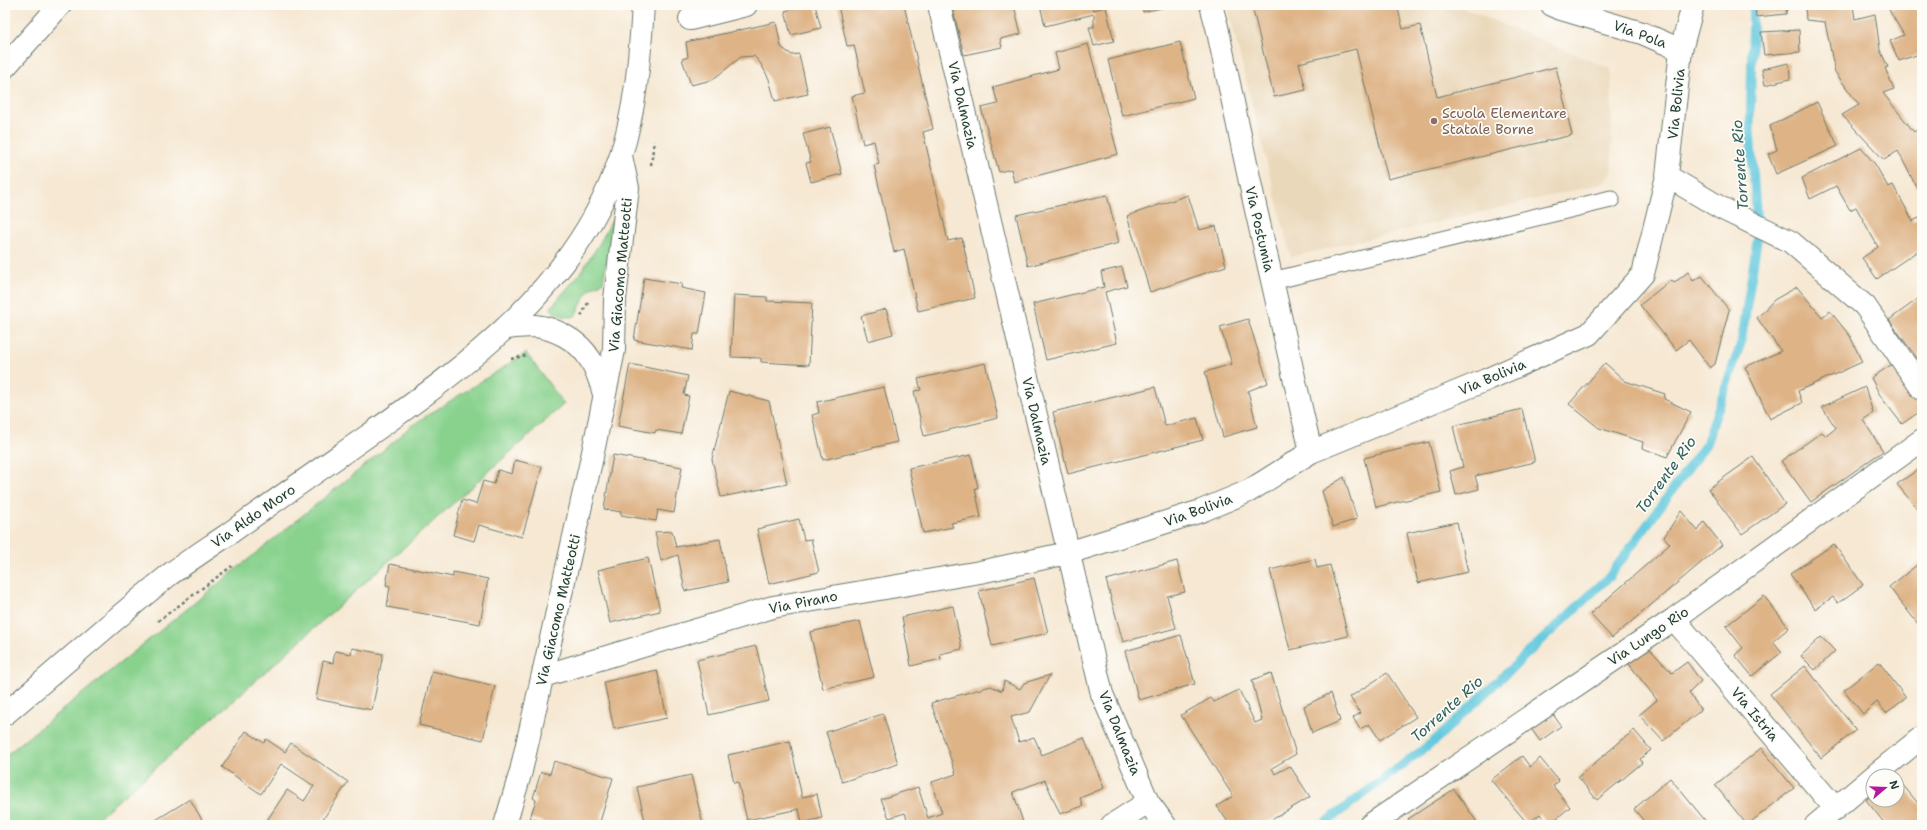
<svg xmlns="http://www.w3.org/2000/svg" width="1927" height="830" viewBox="0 0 1927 830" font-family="'Shantell Sans',sans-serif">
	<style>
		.built { fill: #ead8ba }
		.green { fill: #89d28e; stroke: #548861 }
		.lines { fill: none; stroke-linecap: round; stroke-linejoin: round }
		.stream { stroke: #60c8dd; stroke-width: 9 }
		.building { fill: #deb386 }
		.service-casing { stroke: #6a796c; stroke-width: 19 }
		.minor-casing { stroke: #6a796c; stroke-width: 24 }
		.tertiary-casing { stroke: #6a796c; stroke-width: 24 }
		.path { stroke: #6a796c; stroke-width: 2.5; stroke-dasharray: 3 3; stroke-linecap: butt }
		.service { stroke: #fff; stroke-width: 17 }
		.minor { stroke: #fff; stroke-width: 22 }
		.tertiary { stroke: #fff; stroke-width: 22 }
		.education-dot { fill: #8d6e63; stroke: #fdfcf7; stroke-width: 1.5 }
		.labels { text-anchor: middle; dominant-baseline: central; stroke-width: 3.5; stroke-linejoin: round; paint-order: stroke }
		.street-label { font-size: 14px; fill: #1f3d34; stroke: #fdfcf7 }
		.education-label { font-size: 14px; fill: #785e54; stroke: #fdfcf7; text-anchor: start }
		.water-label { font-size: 15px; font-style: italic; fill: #2f605e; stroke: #fdfcf7 }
	</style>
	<rect width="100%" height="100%" fill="#fdfcf7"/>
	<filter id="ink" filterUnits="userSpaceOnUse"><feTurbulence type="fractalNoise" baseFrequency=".025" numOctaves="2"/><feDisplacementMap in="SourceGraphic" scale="8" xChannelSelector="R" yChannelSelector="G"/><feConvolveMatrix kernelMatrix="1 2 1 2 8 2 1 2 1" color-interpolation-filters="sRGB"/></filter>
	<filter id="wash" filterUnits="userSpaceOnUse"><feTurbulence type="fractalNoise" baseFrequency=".012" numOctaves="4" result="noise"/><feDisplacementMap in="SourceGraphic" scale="16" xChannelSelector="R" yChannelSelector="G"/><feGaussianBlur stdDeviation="0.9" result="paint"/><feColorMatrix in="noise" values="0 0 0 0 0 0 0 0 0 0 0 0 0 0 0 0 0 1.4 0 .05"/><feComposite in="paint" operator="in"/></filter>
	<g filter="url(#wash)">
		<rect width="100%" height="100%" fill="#f6e8d3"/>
		<path class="built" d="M1227 5H1456L1611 69 1612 173 1604 183 1291 257Z"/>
		<path class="green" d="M613 219 614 222 603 282 592 288 587 293 575 316C568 319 556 315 551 309L552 306 577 277 598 246Z
			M526 353 564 404 243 692 90 825H5V756L396 440 409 427Z"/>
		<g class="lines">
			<path class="stream" d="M1322 825 1433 742 1609 577 1706 444 1741 343 1758 235 1750 130 1753 5"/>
		</g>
		<g id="blocks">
			<path class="building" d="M809 5H815L821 28 791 35 785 11Z
				M838 5H904L933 129 923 132 948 241 962 238 975 298 918 311 904 249 894 252 874 165 879 164 874 141 863 144 852 96 865 93 854 45 847 46Z
				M952 5H1014L1021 34 1000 39 1002 47 964 55Z
				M1040 5H1092L1093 10 1106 7 1114 41 1094 46 1089 27H1094V14L1045 26Z
				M1142 5H1171V6L1143 12Z
				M1275 5H1397L1403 29 1420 25 1437 97 1556 67 1572 135 1388 179 1356 49 1299 63 1306 90 1274 97 1253 10Z
				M1755 5H1787L1786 14 1756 17Z
				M1805 5H1853L1855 19 1875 14 1880 50 1888 67 1885 68 1894 89 1883 93 1914 132 1922 126V198L1898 151 1884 160 1842 115 1859 105 1835 72 1825 22 1806 20Z
				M1899 5H1922V53L1899 61 1890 41 1904 35 1889 10Z
				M776 22 781 47 792 55 799 54 808 94 775 101 769 79 761 64 754 56 741 57 712 80 691 85 682 59 688 57 686 42Z
				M1799 30 1800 52 1764 55 1761 32Z
				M1180 42 1194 98 1122 116 1108 60Z
				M1088 44 1118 154 1014 182 1011 169 999 172 981 108 998 104 993 87 1059 69 1055 53Z
				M1789 63 1790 79 1765 85 1762 69Z
				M1817 102 1838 146 1776 174 1768 154 1777 150 1770 126Z
				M830 127 842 174 811 182 806 163 811 162 803 134Z
				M1861 148 1875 164 1888 187 1893 185 1913 221 1919 218 1922 223V248L1877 279 1862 258 1878 247 1856 207 1850 210 1836 186 1810 199 1802 178Z
				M1107 195 1119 243 1028 266 1016 215Z
				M1188 195 1199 230 1216 226 1226 266 1150 292 1127 216Z
				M1122 267 1127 286 1105 292 1117 343 1046 360 1033 304 1104 287 1101 272Z
				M1688 272 1693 281 1702 276 1729 310 1715 364 1710 368 1689 340 1676 350 1640 305 1671 280 1674 283Z
				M644 278 682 284 681 288 706 293 699 334H694L692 350 634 340Z
				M1797 287 1822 317 1830 311 1850 336 1862 362 1798 391 1802 403 1770 419 1745 367 1781 351 1757 318 1774 300Z
				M734 295 767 297V301L812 303 809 365 761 362V358L731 357Z
				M1922 296V365L1889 320Z
				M886 309 893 334 868 341 861 316Z
				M1248 319 1268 383 1248 391 1257 427 1223 437 1205 372 1232 364 1220 327Z
				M1897 361 1922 396V410L1902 424 1881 397 1871 378Z
				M985 363 998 418 924 436 914 391 921 390 918 379Z
				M1605 363 1625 381 1665 394 1664 399 1691 412 1667 457 1642 448 1643 442 1599 428 1569 404Z
				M630 364 688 376 684 395 689 396 681 434 656 430 655 433 618 426Z
				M884 387 897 442 823 460 812 415 819 413 817 402Z
				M1155 387 1165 426 1197 418 1203 440 1068 474 1053 412Z
				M1865 387 1873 413 1863 420 1883 451 1811 502 1781 461 1822 432 1826 436 1836 428 1822 407Z
				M729 391 769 401 787 484 721 497 712 459Z
				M1522 409 1535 462 1475 476 1479 489 1456 495 1450 471 1463 467 1453 426Z
				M1429 442 1441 492 1376 507 1364 458Z
				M613 455 682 467 674 513 658 510 656 521 621 515V512L604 509Z
				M971 455 978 488H975L981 517 951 523 953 527 923 533 909 468Z
				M1753 457 1785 504 1742 534 1708 489Z
				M515 460 542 467 522 537 479 525 474 541 453 535 462 500 476 504 483 481 494 484 498 470 512 474Z
				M1922 467V515L1897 484Z
				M1344 477 1357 519 1333 527 1322 491Z
				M1681 511 1698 531 1704 522 1722 545 1612 638 1590 614 1670 544 1664 537Z
				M799 519 804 540 811 539 819 572 769 584 757 529Z
				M1457 522 1468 572 1418 583 1407 533Z
				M672 531 676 547 720 539 728 582 685 591 678 555 661 561 655 532Z
				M1834 544 1863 585 1838 603 1833 597 1815 609 1790 574Z
				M648 558 660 611 610 623 598 570Z
				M1315 559 1317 568 1330 565 1348 636 1290 650 1270 570Z
				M1177 561 1185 592 1167 596 1176 628 1123 642 1106 580Z
				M1922 561V629L1889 587Z
				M390 564 453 577V572L488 579 480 624 387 607 390 586 386 585Z
				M1034 578 1048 633 992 646 979 591Z
				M1764 596 1789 628 1773 641 1782 652 1752 676 1735 655 1743 648 1726 626Z
				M953 606 962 649 940 654 941 659 911 666 902 617Z
				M860 621 874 677 823 689 810 632Z
				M1181 635 1195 684 1139 700 1125 651Z
				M1821 637 1835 651 1815 670 1801 656Z
				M1646 645 1672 673 1687 662 1701 681 1689 693 1701 710 1663 741 1639 715 1657 700 1626 660Z
				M756 646 769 701 709 715 697 660Z
				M352 648 383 654 372 710 316 699 323 661 333 663 335 651 351 654Z
				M1879 662 1906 698 1886 713 1877 702 1863 714 1844 690Z
				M1805 666 1856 730 1821 758 1770 694Z
				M657 670 667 718 614 729 604 682Z
				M432 671 495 686 483 740 419 725Z
				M1271 673 1296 754 1272 768 1275 774 1290 766 1310 797 1263 825H1230L1217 806 1233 796 1181 715 1211 698 1214 702 1239 690 1255 723 1262 720 1252 680Z
				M1387 673 1416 717 1380 740 1369 724 1360 729 1353 718 1360 713 1350 697Z
				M1050 675 1030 712 1011 717 1019 742 1034 737 1042 755 1084 738 1104 788 1080 798 1083 806 1060 814 1045 780 1013 792 1024 825H909L905 813 889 818 881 799 918 787 928 818 942 813 932 782 956 774 931 703 991 686 1002 691 1004 681 1020 689 1024 683Z
				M1331 693 1340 721 1312 733 1304 706Z
				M1548 707 1561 726 1540 741 1527 723Z
				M883 714 898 764 842 782 826 732Z
				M1634 730 1651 750 1640 759 1642 763 1597 800 1578 777Z
				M246 731 264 743 266 739 285 752 291 743 348 782 319 825H264L287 790 304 801 314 786 281 764 261 794 222 767Z
				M790 741 802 797 817 794 822 818 802 823 799 809 747 820 738 782 734 783 728 755Z
				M1761 748 1794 788 1747 825 1715 785Z
				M1522 756 1530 767 1540 758 1559 781 1553 786 1570 807 1549 825 1540 814 1528 824 1491 780Z
				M554 761 613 778 599 825H555L530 818 536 800 533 798 541 772 550 774Z
				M691 775 703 825H646L637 787Z
				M1670 778 1709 825H1647L1634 809Z
				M1897 778 1922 808V819L1914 825H1886L1866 800 1873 794V800H1897Z
				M1454 789 1479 825H1412L1408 819Z
				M190 799 205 825H152L151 823Z"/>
		</g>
	</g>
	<g filter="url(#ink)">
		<use href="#blocks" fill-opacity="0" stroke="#6a796c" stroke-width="1"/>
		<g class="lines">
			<g class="service-casing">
				<path id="service" d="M1272 281 1611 199"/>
			</g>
			<g class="minor-casing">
				<path id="minor" d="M939 5 1102 694 1148 802 1165 825
					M1211 5 1217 27 1254 201 1311 452
					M1552 5 1561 9 1642 33 1681 50
					M690 19 746 5
					M5 67 60 5
					M1667 176 1721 208 1791 242 1865 306 1922 389
					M507 328C516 327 526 326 535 326 546 327 556 331 565 336 589 349 597 369 604 394
					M1674 619 1835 808
					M543 676 773 607 980 572 1068 553 1201 511 1249 491 1311 452 1486 380 1589 334 1643 274 1667 176 1681 50 1693 5
					M1874 776 1922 737
					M505 825 521 771 592 457 614 350 615 299 628 188 621 156
					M1112 825 1148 802
					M1370 825 1674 619 1922 440
					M1816 825 1873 777"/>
			</g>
			<g class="tertiary-casing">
				<path id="tertiary" d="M5 714C60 668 113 620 169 575 188 561 208 548 227 535 273 502 319 470 366 437 470 364 578 284 620 158 636 109 640 56 643 5"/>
			</g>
			<path class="path" d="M651 165 654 141
				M581 316 588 303
				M511 359 527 355
				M158 621 232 566"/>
			<use href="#service" class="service"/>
			<use href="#minor" class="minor"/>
			<use href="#tertiary" class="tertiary"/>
		</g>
	</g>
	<circle class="education-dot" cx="1434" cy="121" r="4"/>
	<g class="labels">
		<g class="street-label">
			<text transform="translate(1640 34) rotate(20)">Via Pola</text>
			<text transform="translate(1676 104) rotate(-84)">Via Bolivia</text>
			<text transform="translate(963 105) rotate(77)">Via Dalmazia</text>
			<text transform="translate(1260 229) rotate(77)">Via Postumia</text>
			<text transform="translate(620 275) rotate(-85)">Via Giacomo Matteotti</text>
			<text transform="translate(1492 377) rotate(-23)">Via Bolivia</text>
			<text transform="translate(1037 421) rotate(77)">Via Dalmazia</text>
			<text transform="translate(1198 510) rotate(-20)">Via Bolivia</text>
			<text transform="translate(253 516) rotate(-35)">Via Aldo Moro</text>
			<text transform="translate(803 602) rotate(-11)">Via Pirano</text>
			<text transform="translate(558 610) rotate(-77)">Via Giacomo Matteotti</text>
			<text transform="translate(1648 636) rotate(-34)">Via Lungo Rio</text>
			<text transform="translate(1755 714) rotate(50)">Via Istria</text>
			<text transform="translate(1120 733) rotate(68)">Via Dalmazia</text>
		</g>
		<g class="education-label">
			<text x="1442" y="113">Scuola Elementare<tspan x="1442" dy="16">Statale Borne</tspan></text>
		</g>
		<g class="water-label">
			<text transform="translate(1740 165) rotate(-94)">Torrente Rio</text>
			<text transform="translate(1666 475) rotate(-54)">Torrente Rio</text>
			<text transform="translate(1447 709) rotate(-42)">Torrente Rio</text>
		</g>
	</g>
	<rect width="1927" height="830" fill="none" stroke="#fdfcf7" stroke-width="20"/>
	<g transform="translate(1885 788) rotate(71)"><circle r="19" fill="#fdfcf7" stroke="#a4b0a9"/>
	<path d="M0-3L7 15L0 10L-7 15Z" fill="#b5179e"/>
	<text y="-6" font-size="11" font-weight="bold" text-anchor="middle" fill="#1f3d34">N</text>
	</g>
</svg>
